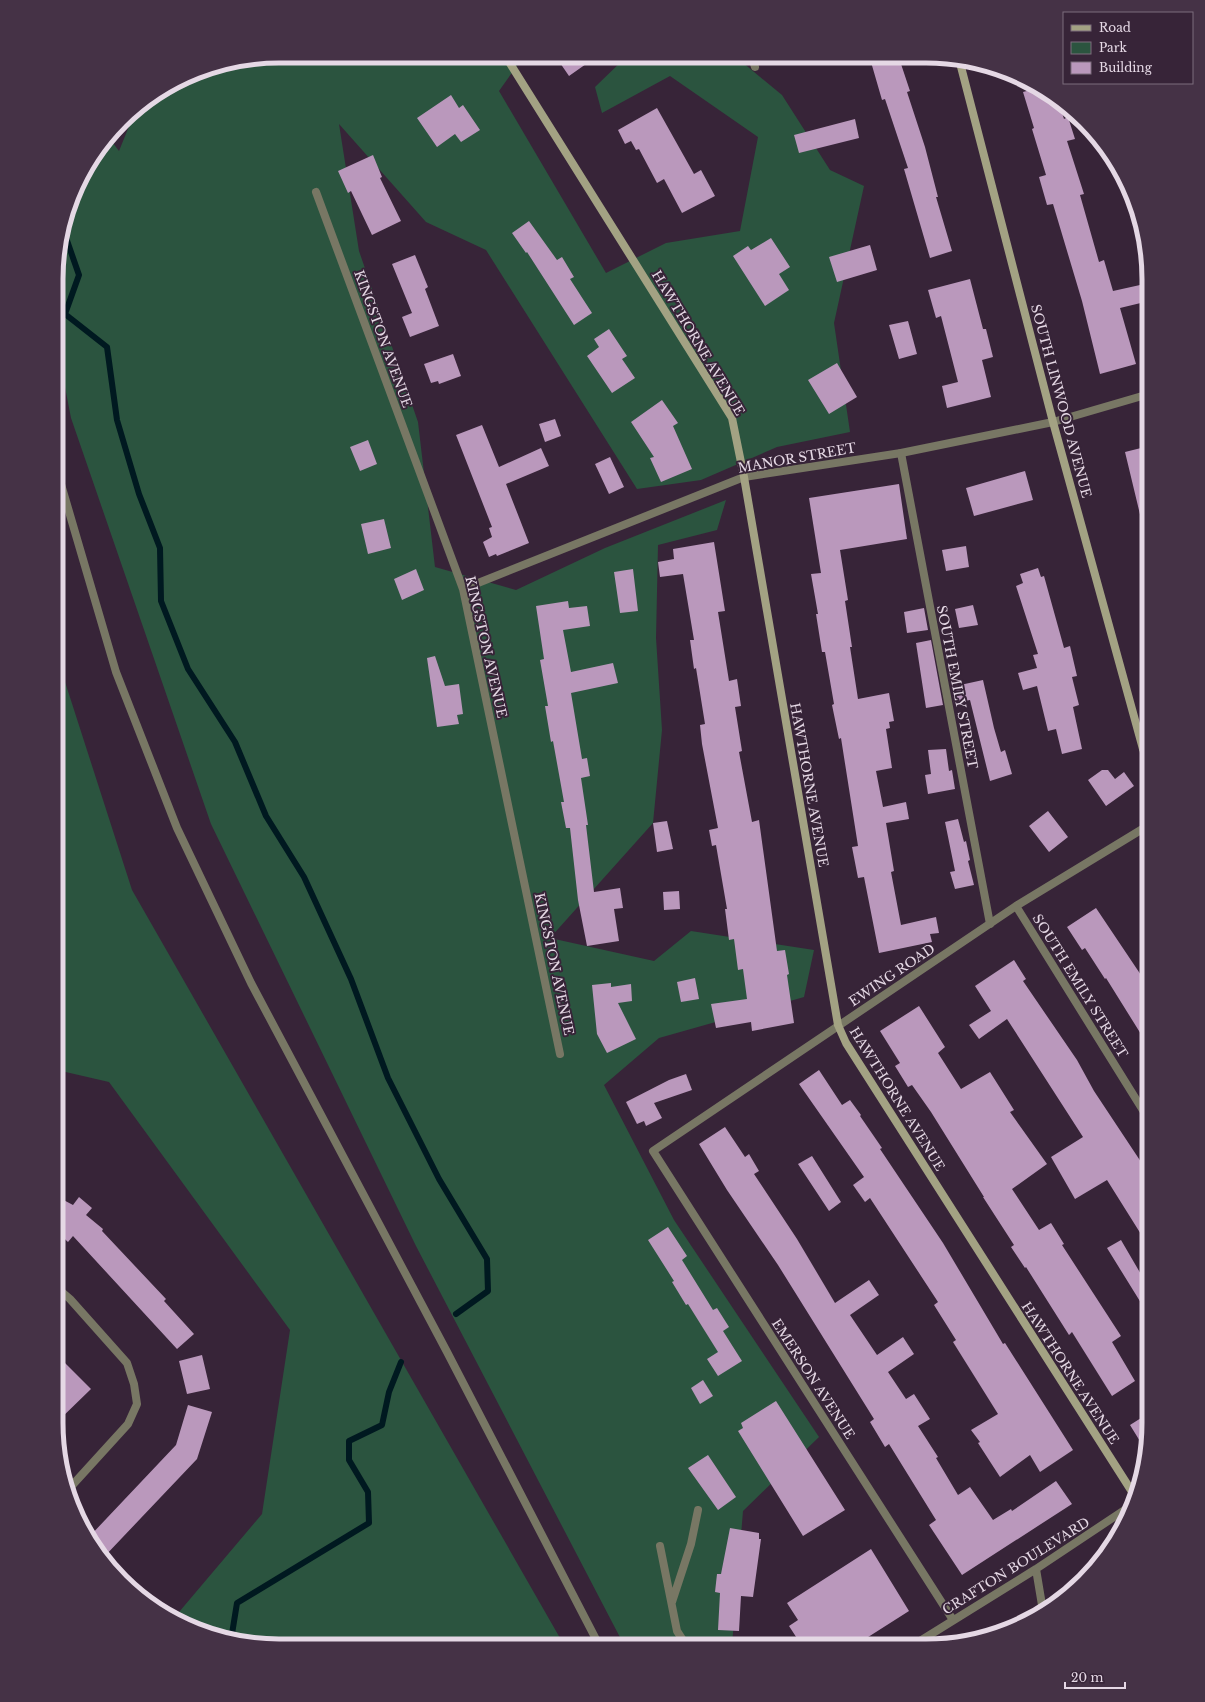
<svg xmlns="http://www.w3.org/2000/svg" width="1205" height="1702" viewBox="0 0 1205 1702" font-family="'Libre Baskerville',serif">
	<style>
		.green { fill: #2b543f }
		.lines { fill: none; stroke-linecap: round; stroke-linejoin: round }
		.stream { stroke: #001920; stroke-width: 6 }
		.building { fill: #ba98bc }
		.lane { stroke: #787764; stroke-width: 8 }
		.street { stroke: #787764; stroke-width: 8 }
		.secondary { stroke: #a3a283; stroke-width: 8 }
		.labels { text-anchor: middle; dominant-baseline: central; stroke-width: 4; stroke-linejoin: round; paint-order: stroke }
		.street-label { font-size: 13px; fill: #e5d8e5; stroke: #372438 }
		.rim { fill: none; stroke: #e5d8e5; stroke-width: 5 }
	</style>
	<rect width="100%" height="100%" fill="#372438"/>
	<path class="green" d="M279 56 523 57 499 91 606 273 666 243 740 231 758 137 670 76 602 113 595 87 626 57H736L782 95 830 170 864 186 834 323 850 432 777 447 701 480 637 489 486 250 426 222 339 124 359 251 418 422 435 567 516 590 605 548 726 500 717 530 658 545 656 638 662 730 653 823 550 938 654 961 691 931 814 950 804 997 659 1038 604 1085 674 1220 819 1437 743 1511 732 1645H624L416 1246 211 824 71 418 58 351V250L86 168 110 139 119 151 136 109 177 85 231 64Z
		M57 657 132 890 564 1645 250 1644 207 1634 174 1618 262 1514 290 1330 109 1082 57 1070Z"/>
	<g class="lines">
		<path class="stream" d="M64 232 79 275 65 314 107 347 117 420 139 494 160 548 161 601 188 669 235 742 266 816 304 877 351 979 388 1078 439 1179 487 1259 488 1291 456 1314
			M231 1640 237 1603 369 1523 368 1492 349 1460V1441L382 1425 389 1392 401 1362"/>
	</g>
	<path class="building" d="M556 57H596L569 76Z
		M884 58H899L910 91 907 92 925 147 938 197H936L952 251 930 258 904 169 908 168 885 99 882 100 871 62Z
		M1038 88 1058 100 1064 119 1068 117 1075 139 1067 141 1084 194 1080 195 1099 262 1104 260 1113 291 1149 283V301L1120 308 1136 364 1100 374 1082 301 1053 204 1047 205 1039 177 1046 175 1032 129 1034 128 1023 92Z
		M451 95 459 108 463 105 480 130 461 142 455 134 437 147 417 118Z
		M657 108 694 174 701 170 715 196 682 213 664 179 657 183 639 149 636 150 631 141 625 144 618 130Z
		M855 119 859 138 799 153 794 135Z
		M373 155 382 177 380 178 401 221 372 235 351 191 348 193 338 171Z
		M529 221 557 260 562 257 574 277 570 279 592 313 574 325 527 252 526 253 512 233Z
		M771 238 790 267 779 274 789 290 765 306 733 256 748 246 751 250Z
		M870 245 877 270 837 282 829 257Z
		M415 255 428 287 425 289 439 326 410 337 402 317 412 313 392 264Z
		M970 279 983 329H986L993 357 982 360 991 397 947 408 942 386 958 382 941 316 936 318 928 290Z
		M908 321 917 354 899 359 889 325Z
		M609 329 627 356 622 359 635 378 612 393 587 356 599 347 594 339Z
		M453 354 461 376 439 384 438 381 431 383 424 364Z
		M837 363 857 397 829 414 808 380Z
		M662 400 678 423 673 426 692 469 661 482 650 458 654 457 631 422Z
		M555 419 561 436 545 442 539 424Z
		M482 425 499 467 541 448 549 466 506 484 529 543 497 556 496 554 489 557 483 542 492 537 489 528 492 527 456 435Z
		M368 440 377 464 360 471 350 447Z
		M1149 446V530L1144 531 1125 452Z
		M610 457 624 487 609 494 595 464Z
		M1025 471 1033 500 974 516 966 488Z
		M899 484 907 539 840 550 848 600 845 601 852 647H850L858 699 889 693 894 721 889 722 890 728 886 729 892 768 876 771 883 807 906 802 909 819 886 823 894 871 891 872 901 925 936 917 939 933 930 934 932 942 879 953 864 877 858 878 852 847 858 846 841 738 839 739 832 705 834 704 825 652H822L816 614H818L811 574 821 573 809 498Z
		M384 519 391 548 368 554 361 524Z
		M714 542 725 611 718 612 729 681 737 679 741 706 735 707 742 751 739 752 752 822 759 820 777 951 785 950 789 974 787 975 794 1023 752 1031 751 1022 716 1028 711 1004 747 999 743 969 738 970 734 939 729 940 725 909H727L716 845 712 846 709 830 718 828 702 744 700 725 705 724 696 668 694 669 690 640H694L683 574 660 577 658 562 674 559 673 549Z
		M966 546 969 567 946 571 942 550Z
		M1038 568 1041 577 1044 576 1064 648 1070 646 1077 676 1072 677 1079 705 1073 707 1082 749 1062 754 1056 729 1048 731 1037 686 1023 690 1018 673 1037 668 1033 655 1038 654 1016 586 1023 583 1020 574Z
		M416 569 424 590 402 600 394 579Z
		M633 569 638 611 620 613 614 572Z
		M568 601 569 608 587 606 590 626 563 630 571 672 613 663 618 683 571 693 582 759 587 758 590 776 581 778 588 825H586L594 892 620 888 623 908 614 909 619 941 587 946 578 900 570 828H566L561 802H564L553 741 551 742 545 706H548L540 660 544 659 536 606Z
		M973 605 978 625 959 628 955 609Z
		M924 608 928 630 907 633 904 612Z
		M931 640 943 705 926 708 916 643Z
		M435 656 445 686 459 684 463 714 457 715 459 724 437 727 427 658Z
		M983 680 994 728 1001 752 1005 750 1012 774 990 781 970 700 954 703 951 687Z
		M946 749 949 771 952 770 955 789 928 794 925 775 931 774 928 750Z
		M1102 770H1108L1115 779 1124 772 1134 786 1106 806 1088 780Z
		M1048 811 1068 837 1049 852 1029 826Z
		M958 819 964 842 966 841 970 860 968 861 974 885 955 889 950 872 955 871 945 822Z
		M667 821 673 849 657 852 653 823Z
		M679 891 680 909 664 910 663 892Z
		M1096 908 1149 987V1047L1106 978 1105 979 1085 948 1082 950 1067 927Z
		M1014 960 1026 979 1023 981 1077 1060 1094 1091 1149 1174V1247L1107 1180 1075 1199 1051 1157 1083 1137 1007 1019 979 1039 969 1025 991 1011 975 986Z
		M695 978 699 999 681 1002 677 982Z
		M611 983V987L631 984 632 1001 618 1003 636 1039 607 1053 597 1034 592 985Z
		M919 1006 945 1047 938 1053 961 1089 990 1072 1014 1110 1010 1112 1047 1164 1012 1189 1039 1230 1051 1223 1064 1244 1062 1245 1121 1336 1112 1342 1135 1381 1112 1396 1072 1332 1069 1335 1026 1267 1025 1268 1011 1247 1014 1245 983 1197H984L931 1112 912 1085 908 1087 895 1066 900 1063 880 1031Z
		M819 1070 842 1105 850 1100 861 1115 860 1116 882 1148 880 1149 943 1243 1003 1344 1005 1343 1073 1450 1040 1472 1030 1455 1000 1477 978 1443 980 1442 971 1430 998 1414 953 1342 956 1340 934 1305 938 1302 870 1198 865 1202 853 1185 864 1177 799 1084Z
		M686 1074 692 1090 654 1103 662 1118 646 1126 644 1121 637 1124 626 1102 669 1080Z
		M725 1127 745 1157 749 1154 759 1171 754 1174 797 1239 835 1303 869 1280 879 1295 850 1315 877 1355 903 1337 914 1354 888 1372 906 1399 914 1394 930 1419 918 1426 938 1457 936 1458 958 1495 970 1487 993 1520 1011 1509 1012 1511 1056 1481 1072 1504 962 1575 929 1525 936 1520 889 1444 885 1447 870 1422 874 1419 778 1265 727 1190 699 1144Z
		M812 1156 841 1202 829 1211 798 1164Z
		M56 1196 73 1205 79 1197 92 1208 86 1215 103 1229 102 1231 166 1299 164 1301 194 1334 177 1349 73 1236 68 1242 56 1231Z
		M668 1227 687 1256 682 1260 713 1310 717 1308 729 1327 723 1331 742 1361 718 1376 707 1359 718 1352 688 1304 686 1305 672 1282 674 1281 648 1240Z
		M1121 1240 1149 1288V1309L1146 1311 1107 1248Z
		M202 1355 210 1389 187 1394 179 1361Z
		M65 1363 91 1389 56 1423V1371Z
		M703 1380 713 1396 700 1404 691 1388Z
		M776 1401 845 1510 803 1536 738 1431 743 1428 741 1423Z
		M188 1405 212 1412 197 1459 103 1558 89 1537 176 1445Z
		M1149 1413 1148 1438 1146 1451 1130 1425Z
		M708 1455 736 1497 718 1510 688 1468Z
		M730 1528 759 1533V1539H761L753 1597 741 1596 739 1631 718 1630 720 1593 715 1592 717 1574H721Z
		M871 1549 909 1611 854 1646H802L789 1626 798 1620 787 1603Z"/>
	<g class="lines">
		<path class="lane" d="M752 57 755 67
			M901 453 990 924
			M58 474 116 672 177 828 251 983 446 1350 599 1645"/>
		<path class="street" d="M316 192 463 589 560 1054
			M463 589 744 477 901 453 1053 422 1149 394
			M1143 749 1149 769
			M1016 906 1149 1120
			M56 1287 70 1299 127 1363 134 1384 137 1404 128 1424 67 1491
			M660 1546 677 1631 686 1645
			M1036 1569 1043 1611
			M672 1602 691 1544 698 1510
			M953 1620 653 1151 1016 906 1149 825
			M912 1646 1036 1569 1132 1505"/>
		<path class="secondary" d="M506 57 732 418 744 477 838 1025 846 1043 1136 1498
			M959 59 1053 422 1143 749 1149 750"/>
	</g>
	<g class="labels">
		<g class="street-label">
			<text transform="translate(383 339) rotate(70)">KINGSTON AVENUE</text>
			<text transform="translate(698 343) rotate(59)">HAWTHORNE AVENUE</text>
			<text transform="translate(1061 401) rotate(75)">SOUTH LINWOOD AVENUE</text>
			<text transform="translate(797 458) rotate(-10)">MANOR STREET</text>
			<text transform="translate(486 647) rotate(77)">KINGSTON AVENUE</text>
			<text transform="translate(957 687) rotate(79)">SOUTH EMILY STREET</text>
			<text transform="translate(809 785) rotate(80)">HAWTHORNE AVENUE</text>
			<text transform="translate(554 964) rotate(78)">KINGSTON AVENUE</text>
			<text transform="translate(892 975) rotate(-34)">EWING ROAD</text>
			<text transform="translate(1080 986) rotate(58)">SOUTH EMILY STREET</text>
			<text transform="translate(897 1099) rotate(58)">HAWTHORNE AVENUE</text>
			<text transform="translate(1070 1373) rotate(57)">HAWTHORNE AVENUE</text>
			<text transform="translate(813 1379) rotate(57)">EMERSON AVENUE</text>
			<text transform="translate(1016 1566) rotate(-32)">CRAFTON BOULEVARD</text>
		</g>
	</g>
	<path d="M0 0H1205V1702H0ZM279 63H926A216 216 0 0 1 1142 279V1423A216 216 0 0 1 926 1639H279A216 216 0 0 1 63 1423V279A216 216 0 0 1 279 63Z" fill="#453246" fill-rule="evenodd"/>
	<path class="rim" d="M279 63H926A216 216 0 0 1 1142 279V1423A216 216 0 0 1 926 1639H279A216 216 0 0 1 63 1423V279A216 216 0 0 1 279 63Z"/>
	<rect x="1063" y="12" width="130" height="72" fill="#372438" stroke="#7d6c7d"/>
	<rect x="1071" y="25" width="20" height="6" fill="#a3a283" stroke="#7d6c7d"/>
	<text x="1099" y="32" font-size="12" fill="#e5d8e5">Road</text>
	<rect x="1071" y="42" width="20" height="12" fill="#2b543f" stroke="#7d6c7d"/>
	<text x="1099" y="52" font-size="12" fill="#e5d8e5">Park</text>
	<rect x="1071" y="62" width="20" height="12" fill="#ba98bc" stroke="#7d6c7d"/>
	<text x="1099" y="72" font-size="12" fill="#e5d8e5">Building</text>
	<path d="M1065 1682v6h60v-6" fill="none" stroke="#e5d8e5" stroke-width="2"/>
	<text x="1071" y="1682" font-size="12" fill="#e5d8e5" stroke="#372438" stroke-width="3" paint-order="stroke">20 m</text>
</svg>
